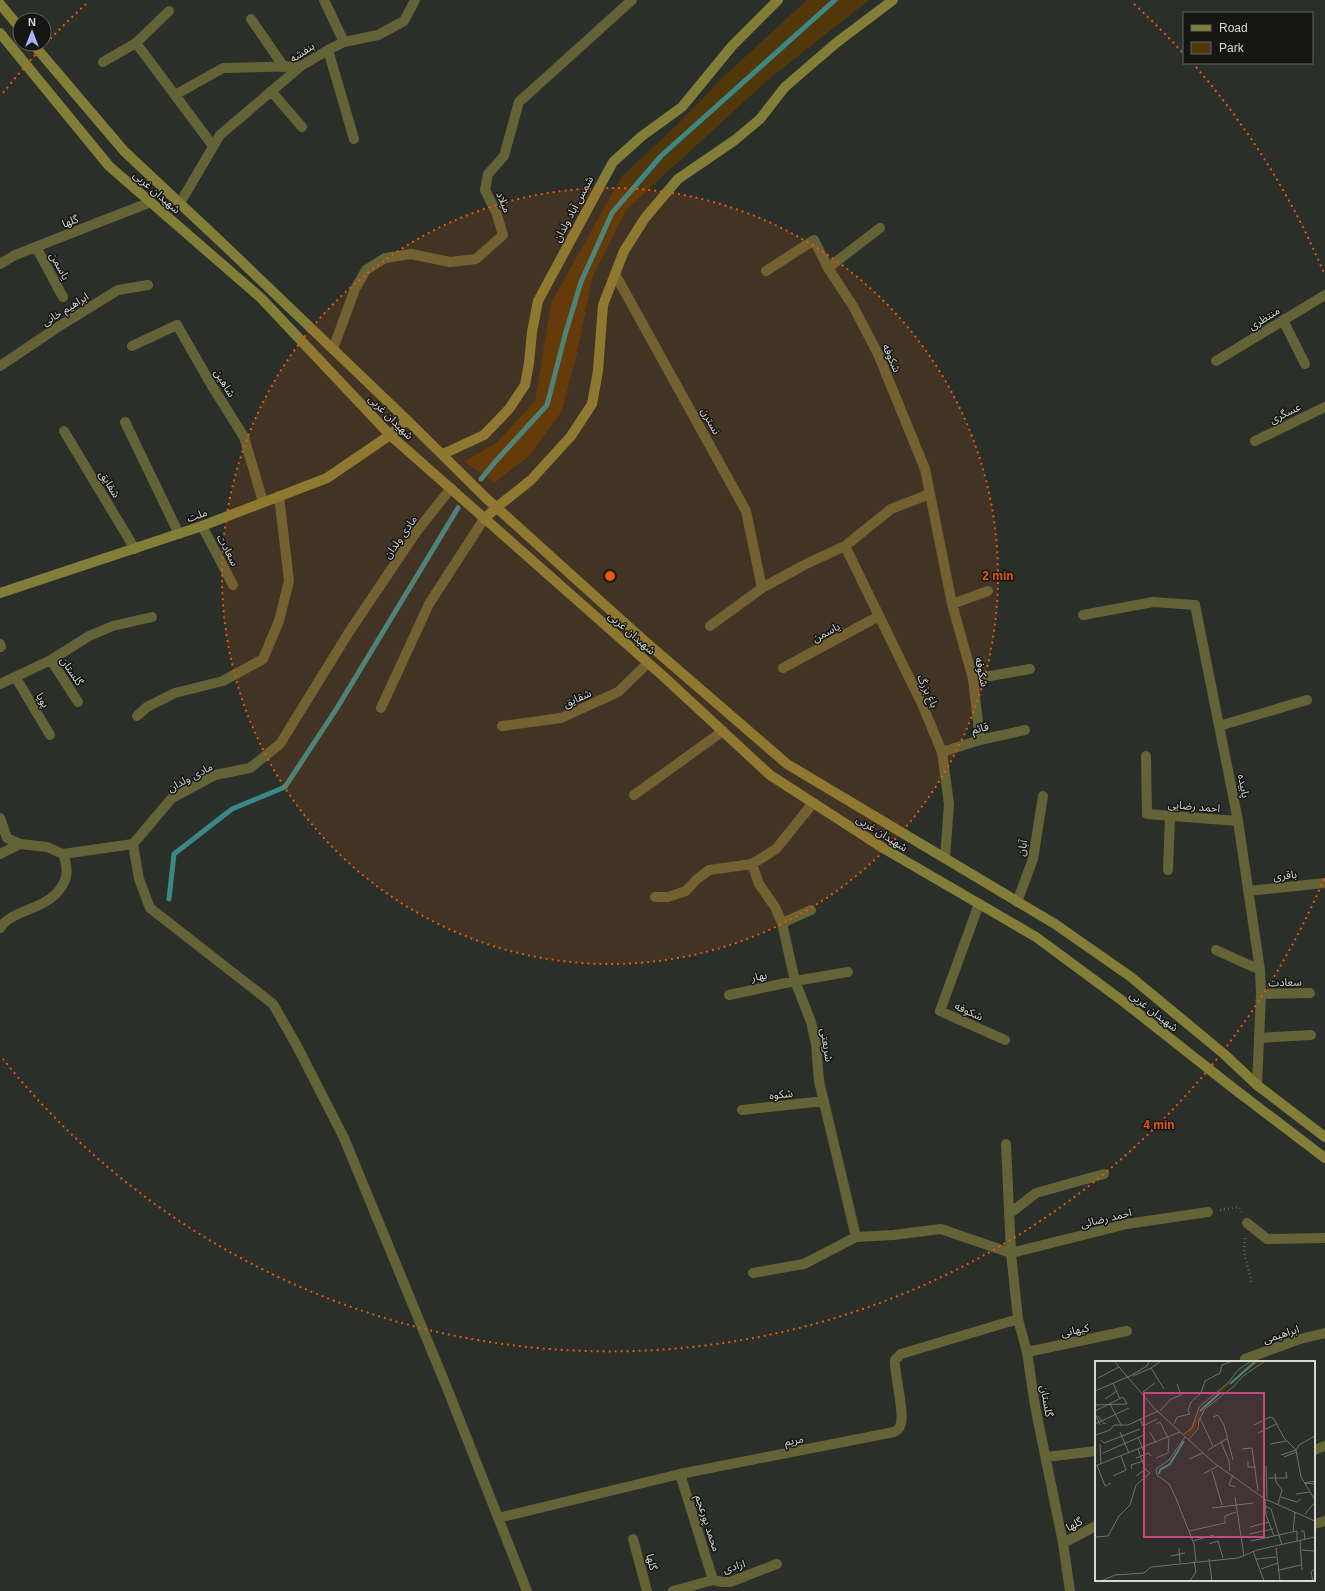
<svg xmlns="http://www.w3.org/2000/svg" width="1325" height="1591" viewBox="0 0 1325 1591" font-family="Helvetica,'Noto Sans Arabic',sans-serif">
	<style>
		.green { fill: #52370a }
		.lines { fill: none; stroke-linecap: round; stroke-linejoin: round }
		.stream { stroke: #3a8987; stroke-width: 5 }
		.path { stroke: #5f625d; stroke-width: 2.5; stroke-dasharray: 1 3; stroke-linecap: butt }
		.lane { stroke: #646237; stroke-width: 10 }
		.street { stroke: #646237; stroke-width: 10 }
		.secondary { stroke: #837e37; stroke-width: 10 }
		.ring { fill: none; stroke: #e8590c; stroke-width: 2; stroke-dasharray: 2 4 }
		.labels { text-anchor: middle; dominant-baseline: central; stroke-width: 3; stroke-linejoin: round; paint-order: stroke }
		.street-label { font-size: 11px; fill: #d6d8d5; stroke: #151614 }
		.inset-river { fill: none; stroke: #3a8987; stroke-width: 2 }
		.inset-road { fill: none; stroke: #6f736e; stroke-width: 1 }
		.view { fill: #c7487a; fill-opacity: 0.15; stroke: #c7487a; stroke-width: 2 }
		.inset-edge { fill: none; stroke: #d6d8d5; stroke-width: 2 }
		.centre { fill: #e8590c; stroke: #151614; stroke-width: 2 }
		.ring-label { font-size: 12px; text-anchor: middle; font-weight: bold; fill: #e8590c; stroke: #151614; stroke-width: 3; stroke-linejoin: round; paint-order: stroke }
	</style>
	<rect width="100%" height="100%" fill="#2b2f29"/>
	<path class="green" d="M807 0H869L769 79 627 209 593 275 577 353 562 411 529 456 495 482 464 462 496 443 535 401 551 303 622 176 678 124 722 78Z"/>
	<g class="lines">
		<path class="stream" d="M481 479 495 462 547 405 565 335 581 282 612 213 661 156 835 0
			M169 899 174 854 232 809 285 787 337 708 458 508"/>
		<path class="path" d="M1220 1210 1239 1207 1241 1212
			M1245 1238 1244 1252 1252 1284"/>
		<path class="lane" d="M381 708 429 604 484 519"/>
		<path class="street" d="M324 0 344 42
			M251 19 284 67
			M136 43 213 146
			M328 50 354 139
			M103 62 136 43 169 11
			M271 91 302 127
			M175 95 223 68 301 66
			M180 203 220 135 301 66 328 50 344 42 378 35 404 21 415 0
			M36 247 63 297
			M0 264 15 255 151 202
			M828 268 880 228
			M766 271 814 240 828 268 853 306 878 354 925 469 952 604 973 679 980 740
			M615 274 746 511 762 588
			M1283 320 1305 364
			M132 346 177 325 212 386 244 437 263 502
			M333 349 355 289 366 270 385 258 411 254 450 262 476 259 503 235 496 212 485 190 488 174 504 156 519 102 632 0
			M1216 361 1325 295
			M0 366 58 327 118 290 148 285
			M125 422 179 534
			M64 431 135 549
			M1255 441 1325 407
			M451 488 417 531 349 632 280 744 250 768 215 775 172 798 133 844 139 879 150 908 273 1004 297 1046 344 1138 447 1388 527 1591
			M202 526 233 585
			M845 546 922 704 942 752 949 804 945 858
			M952 604 988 591
			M1083 615 1153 602 1195 605 1238 821 1260 970 1261 994 1257 1085
			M710 626 762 588 806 564 845 546 891 509 930 494
			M0 644 1 647
			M51 660 89 636 113 626 152 617
			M783 668 879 616
			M16 678 50 735
			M973 679 1030 669
			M0 684 51 660 78 702
			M137 716 147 707 175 693 223 681 263 659 279 621 289 581 279 496
			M502 726 561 718 618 692 648 663
			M1219 726 1307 700
			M942 752 980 740 1025 730
			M1146 756 1147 814 1238 821
			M634 795 723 731
			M0 818 7 838 20 844 47 847 63 854C67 865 69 875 62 886 47 911 13 908 0 928
			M0 854 20 844
			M63 854 133 844
			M752 864 759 884 775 907 782 923 795 981 811 1022 816 1044 819 1081 856 1237
			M1168 870 1170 816
			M1248 891 1325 883
			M655 897H668L686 891 696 880 709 870 752 864 776 849 813 803
			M1017 902 1033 859 1043 796
			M979 904 940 1011 1005 1040
			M782 923 811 910
			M1216 950 1260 970
			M1261 994 1310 993
			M729 995 795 981 848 972
			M1259 1038 1311 1035
			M742 1110 824 1101
			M1006 1144 1011 1253 1018 1319 1027 1352 1035 1406 1063 1543 1070 1591
			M1009 1214 1036 1193 1104 1174
			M1247 1223 1267 1239 1325 1238
			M753 1273 804 1264 856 1237 893 1235 941 1229 1011 1253 1127 1224 1208 1212
			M1027 1352 1127 1331
			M1245 1359 1300 1339 1325 1333
			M1314 1450 1325 1446
			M1046 1457 1096 1451
			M680 1474 713 1580
			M498 1518 680 1474 894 1432C896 1431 899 1429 900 1426 906 1415 894 1375 895 1360L901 1354 1018 1319
			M1314 1524 1325 1521
			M633 1539 647 1591
			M1063 1543 1096 1526
			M673 1591 713 1580 722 1582H730L777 1564"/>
		<path class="secondary" d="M0 4 20 28
			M0 33 109 166 261 298 390 435 663 676 770 775 883 848 1036 937 1124 1002 1233 1088 1325 1158
			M33 44 124 151 221 242 407 420 486 498 640 637 787 764 1055 924 1131 977 1224 1054 1257 1085 1325 1137
			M443 454 484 435 509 409 525 385 529 363 532 332 538 301 613 162 642 136 682 107 732 46 778 0
			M484 519 497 507 531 480 571 436 592 404 598 371 603 305 624 251 645 218 678 179 735 140 760 119 785 87 836 43 893 0
			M0 593 202 526 327 478 390 435 407 420"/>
	</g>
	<circle cx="610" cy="576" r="388" fill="#e8590c" fill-opacity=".12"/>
	<g class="ring">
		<circle cx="610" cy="576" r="388"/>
		<path d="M1324 879A776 776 0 0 1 3 1059M3 93A776 776 0 0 1 86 4M1134 4A776 776 0 0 1 1182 52M1196 67A776 776 0 0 1 1324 273"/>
	</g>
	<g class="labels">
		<g class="street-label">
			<text transform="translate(302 52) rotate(-34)">بنفشه</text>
			<text transform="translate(157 192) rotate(41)">شهیدان غربی</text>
			<text transform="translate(504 202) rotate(67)">میلاد</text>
			<text transform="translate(573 209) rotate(-62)">شمس آباد ولدان</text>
			<text transform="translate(70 221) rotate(-21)">گلها</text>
			<text transform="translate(60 266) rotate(61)">یاسمن</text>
			<text transform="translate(65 309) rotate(-32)">ابراهیم خانی</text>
			<text transform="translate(1264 318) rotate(-31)">منتظری</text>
			<text transform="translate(892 358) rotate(66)">شکوفه</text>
			<text transform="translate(225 383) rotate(59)">شاهین</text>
			<text transform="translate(1285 413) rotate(-26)">عسگری</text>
			<text transform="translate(391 417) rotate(45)">شهیدان غربی</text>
			<text transform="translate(711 421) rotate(62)">نسترن</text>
			<text transform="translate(110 484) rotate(59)">شقایق</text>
			<text transform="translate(197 515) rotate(-20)">ملت</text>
			<text transform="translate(400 537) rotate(-55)">مادی ولدان</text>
			<text transform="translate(228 550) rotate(62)">سعادت</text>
			<text transform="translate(826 632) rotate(-28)">یاسمن</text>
			<text transform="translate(632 633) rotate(41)">شهیدان غربی</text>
			<text transform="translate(72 671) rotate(56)">گلستان</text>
			<text transform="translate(982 672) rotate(78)">شکوفه</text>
			<text transform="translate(928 691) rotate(65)">باغ بزرگ</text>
			<text transform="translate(577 698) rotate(-24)">شقایق</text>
			<text transform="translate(43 700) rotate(60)">پویا</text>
			<text transform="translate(980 728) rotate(-15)">قائم</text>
			<text transform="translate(190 777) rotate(-28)">مادی ولدان</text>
			<text transform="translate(1244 786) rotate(79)">پابیده</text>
			<text transform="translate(1194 806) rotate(5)">احمد رضایی</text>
			<text transform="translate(882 833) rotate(32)">شهیدان غربی</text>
			<text transform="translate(1022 848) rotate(-79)">آبان</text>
			<text transform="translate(1285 875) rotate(-6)">باقری</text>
			<text transform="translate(759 976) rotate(-12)">بهار</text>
			<text transform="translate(1285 982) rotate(-1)">سعادت</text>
			<text transform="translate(969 1011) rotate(24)">شکوفه</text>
			<text transform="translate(1154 1011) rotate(38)">شهیدان غربی</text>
			<text transform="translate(827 1045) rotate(81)">شریعتی</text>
			<text transform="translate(781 1094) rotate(-6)">شکوه</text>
			<text transform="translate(1106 1218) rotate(-13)">احمد رضائی</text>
			<text transform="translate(1075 1330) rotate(-12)">کیهانی</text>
			<text transform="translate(1281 1334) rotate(-18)">ابراهیمی</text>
			<text transform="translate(1047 1401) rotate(80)">گلستان</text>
			<text transform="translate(794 1440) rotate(-11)">مریم</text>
			<text transform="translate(708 1523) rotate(72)">محمد پورعجم</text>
			<text transform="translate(1074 1524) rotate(-28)">گلها</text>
			<text transform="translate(652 1562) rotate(76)">گلها</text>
			<text transform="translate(734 1566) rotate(-16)">ازادی</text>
		</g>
	</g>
	<g transform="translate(1095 1361)">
		<rect width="220" height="220" fill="#2b2f29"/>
		<path d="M157 0H168L146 13 106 51 100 69 94 76 91 74 105 48Z" fill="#52370a"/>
		<path class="inset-river" d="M135 23 161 0M105 50 125 32M64 113 65 109 75 103 89 80"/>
		<path class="inset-road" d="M19 0 59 47 119 102 170 138 220 160M56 7 66 0M38 15 56 7 69 28M3 17 24 6M18 22 25 38M0 30 35 15 52 5 54 0M48 31 60 22M10 38 22 30M15 43 26 64M0 44 32 43M0 50 28 36 32 43M65 50 76 38 86 34 82 23M0 52 5 64M3 55 9 63 11 62M118 56 123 54 129 64 138 99M105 57 118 85M45 58 48 65 62 58M0 63 34 47M61 63 65 61 73 77M79 63 82 56 95 53 93 49 96 41 106 32 110 20 125 12 127 4 138 0M159 64 175 56 179 58 189 77 201 89 206 116 220 139M25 71 34 92M55 71 61 82M163 72 181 63M89 73 97 67 104 46 133 22 143 9 156 0M1 74 15 69 19 64H33L63 50M43 76 49 91M90 76 74 99 61 108 62 114 74 123 80 135 99 183 101 200M6 79 9 82 45 68M93 79 103 68 104 59 110 48 138 26 148 15 170 0M126 81 134 100 135 110M5 83 6 103M175 83 191 80M147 88 157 87 163 130M113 89 133 77M8 92 49 74M186 94 201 89 204 84 220 75M189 96 201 91M41 97 54 92 56 95M61 97 73 92 74 77M94 98 108 92M153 100V106H161M2 104 10 125 16 122M0 105 85 71M171 105 172 137M37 108 36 104 48 100M117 110 127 144M180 112 181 121 187 129 183 143M108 113 123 105M138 114 134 124 140 126M18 115 31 109 26 95M41 115 51 108M173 117H192L191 111M220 120 209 122 220 123M201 133 215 131M140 136 149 195M186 136 202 141 206 138M170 138 171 154 179 175M170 145 176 148 187 184M117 147 158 142M210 153 220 141M155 166 174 161M94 170 130 162V155L141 151M206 170H209L210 179M198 171 200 151M154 173 178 168M0 176 13 175 24 155 35 144 41 124 55 112 50 108 43 88M98 180 119 174M156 180 202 170V180M205 180 207 209M114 183 123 180 128 197M84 187 85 202M181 187 185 220M207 189 220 190M158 190 169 220M76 195 90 192M114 198 117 220M161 198 181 196M166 208 183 202M184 209 206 204M6 220 20 214 49 212 56 206 143 197 162 189 220 176M95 220 101 211 99 200M218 220 216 211 220 208"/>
		<path class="view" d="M49 32H169V176H49Z"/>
		<rect width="220" height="220" class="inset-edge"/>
	</g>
	<circle cx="610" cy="576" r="6" class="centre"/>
	<g class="ring-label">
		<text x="998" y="580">2 min</text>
		<text x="1159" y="1129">4 min</text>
	</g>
	<rect x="1183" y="12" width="130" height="52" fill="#151614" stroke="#626461"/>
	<rect x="1191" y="25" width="20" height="6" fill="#837e37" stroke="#626461"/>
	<text x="1219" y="32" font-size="12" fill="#d6d8d5">Road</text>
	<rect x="1191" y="42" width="20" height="12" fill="#52370a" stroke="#626461"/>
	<text x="1219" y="52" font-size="12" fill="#d6d8d5">Park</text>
	<g transform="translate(32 32)"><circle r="19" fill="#151614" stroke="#626461"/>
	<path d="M0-3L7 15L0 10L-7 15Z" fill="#acaffb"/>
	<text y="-6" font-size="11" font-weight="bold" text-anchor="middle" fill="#d6d8d5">N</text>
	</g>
</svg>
